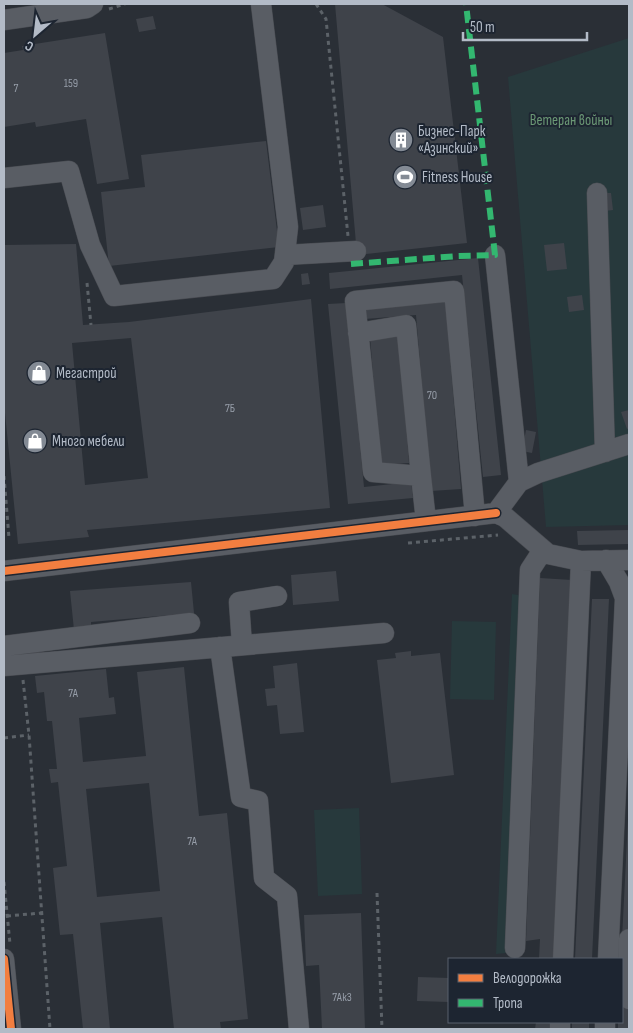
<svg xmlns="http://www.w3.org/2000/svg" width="633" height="1033" viewBox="0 0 633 1033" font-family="'Sofia Sans Condensed',sans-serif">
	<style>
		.green { fill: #27393c }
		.building { fill: #3f434a; fill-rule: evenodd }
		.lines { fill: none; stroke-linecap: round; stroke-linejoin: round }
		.minor-casing { stroke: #484b51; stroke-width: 21 }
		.path { stroke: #5c6268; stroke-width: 3; stroke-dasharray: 4 4; stroke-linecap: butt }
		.minor { stroke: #595d64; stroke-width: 20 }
		.quiet { stroke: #33b770; stroke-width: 6; stroke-dasharray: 12 6; stroke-linecap: butt }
		.cycleway-casing { stroke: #1d2531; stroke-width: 11 }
		.cycleway { stroke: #f27e40; stroke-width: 8 }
		.labels { text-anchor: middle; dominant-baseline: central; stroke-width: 4; stroke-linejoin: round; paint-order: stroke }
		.number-label { font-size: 12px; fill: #969da8 }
		.park-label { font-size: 15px; fill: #6b9875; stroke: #1d2531 }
		.poi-label { font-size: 15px; fill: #b3bbc7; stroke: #1d2531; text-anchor: start }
	</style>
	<rect width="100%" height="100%" fill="#2a2f36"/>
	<path class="green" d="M629 38V525L546 527 508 77Z
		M512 594 524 596 506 953 496 954Z
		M452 621 496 622 494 700 450 699Z
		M359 808 362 894 318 896 314 810Z"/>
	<path class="building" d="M335 4H382L443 37 467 243 357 255Z
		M153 16 156 29 139 32 136 19Z
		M105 33 129 179 97 184 86 119 36 127 35 122 4 127V53L23 50 22 46Z
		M266 141 279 247 109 266 101 192 145 187 141 155Z
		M605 193H611L613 210 598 212Z
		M323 205 326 227 303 230 300 208Z
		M564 243 567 269 547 271 544 245Z
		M76 244 83 325 129 322 311 299 330 508 87 530 89 537 18 544 4 403V245ZM131 338 148 478 85 485 72 343Z
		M478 258 501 475 483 477 462 275 330 289 329 273Z
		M308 273 310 284 302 285 301 274Z
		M582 295 584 310 569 312 567 297Z
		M445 297 461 489 431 491 416 315 365 319 364 303Z
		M346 303 364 487 411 482 413 498 348 504 328 304Z
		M399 334 409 463 380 465 370 336Z
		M629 410V428L627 429 621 412Z
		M526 430 536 432 532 453 522 451Z
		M629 530V544L578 545 577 531Z
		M336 571 339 601 293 605 291 575Z
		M540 578 572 580 554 959H539L540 939 526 941Z
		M191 582 194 613 91 622V629L74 630 70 591Z
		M592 599H609L592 959H575Z
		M411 651V656L440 653 454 775 391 783 377 660 396 658 395 653Z
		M297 663 304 732 280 734 277 705 267 706 265 689 275 688 273 666Z
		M184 667 199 816 227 813 248 1019 220 1022 221 1029H174L162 917 100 923 110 1029H83L73 934 60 935 53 868 67 866 58 782 51 783 49 769H57L52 721H47L44 692 37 693 35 676 106 669 109 698 114 697 116 714 79 718 83 762 146 756 137 672ZM149 783 160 891 97 897 86 789Z
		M628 819H629V1029H618V1022H622L621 959Z
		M361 913 365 1029H322L319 965 306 966 304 915Z
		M418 977 449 978V1002L417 1001Z
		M536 1022H552L551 1029H535Z
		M572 1022H589V1029H572Z"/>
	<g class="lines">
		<g class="minor-casing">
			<path id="minor" d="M4 20 87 8 93 4
				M4 178 69 171 90 245 114 296 273 279 284 262 288 227 261 4
				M597 193 605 452
				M285 255 356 251
				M495 255 519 482
				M358 333 406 325 421 476
				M496 513 519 482 538 473 629 444
				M426 521 421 476 373 472 355 301 454 291 475 516
				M606 560 619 582 625 598
				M4 571 496 513 505 517 548 554 581 561 629 560
				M242 645 239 602 277 596
				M4 646 190 623
				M220 647 241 797 258 801 264 878 287 896 299 1029
				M4 666 384 633
				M629 939 627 988V995L629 999
				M515 948 530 570 543 550
				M4 959 11 1029
				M563 959 581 561
				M608 959 625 598H629
				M560 1029V1022
				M605 1029V1022"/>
		</g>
		<path class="path" d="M316 4 326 19 348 236
			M109 9 125 4
			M87 283 91 325
			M4 476 9 538
			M408 543 498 535
			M23 680 29 735 50 1029
			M4 738 29 735
			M4 882 10 944
			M377 893 382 1029
			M7 916 41 913"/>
		<use href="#minor" class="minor"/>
		<path class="quiet" d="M351 264 458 256 495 255 466 4"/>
		<g class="cycleway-casing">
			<path id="cycleway" d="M4 571 496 513
				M4 959 11 1029"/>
		</g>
		<use href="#cycleway" class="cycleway"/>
	</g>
	<defs>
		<g id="building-disc" transform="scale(1.25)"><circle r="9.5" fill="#838a94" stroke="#1d2531"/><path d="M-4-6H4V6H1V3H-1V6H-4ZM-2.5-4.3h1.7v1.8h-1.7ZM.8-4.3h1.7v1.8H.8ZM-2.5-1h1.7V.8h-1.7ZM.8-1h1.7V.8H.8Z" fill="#fff"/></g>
		<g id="stadium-disc" transform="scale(1.25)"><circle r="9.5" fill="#838a94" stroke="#1d2531"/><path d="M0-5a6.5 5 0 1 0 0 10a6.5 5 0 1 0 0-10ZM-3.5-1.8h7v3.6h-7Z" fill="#fff"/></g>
		<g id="shop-disc" transform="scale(1.25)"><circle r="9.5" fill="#838a94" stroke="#1d2531"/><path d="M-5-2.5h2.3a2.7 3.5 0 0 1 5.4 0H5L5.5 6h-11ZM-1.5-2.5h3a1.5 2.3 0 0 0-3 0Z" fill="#fff"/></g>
	</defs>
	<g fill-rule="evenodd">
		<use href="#building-disc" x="401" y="140"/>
		<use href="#stadium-disc" x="405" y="177"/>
		<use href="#shop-disc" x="39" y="373"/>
		<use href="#shop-disc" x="35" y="441"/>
	</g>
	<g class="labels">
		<g class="number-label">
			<text x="71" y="83">159</text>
			<text x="16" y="88">7</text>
			<text x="432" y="395">70</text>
			<text x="230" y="408">7Б</text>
			<text x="73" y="693">7А</text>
			<text x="192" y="841">7А</text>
			<text x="342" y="997">7Ак3</text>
		</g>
		<g class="park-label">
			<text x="571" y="120">Ветеран войны</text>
		</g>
		<g class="poi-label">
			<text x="418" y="131">Бизнес-Парк<tspan x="418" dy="17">«Азинский»</tspan></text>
			<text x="422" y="177">Fitness House</text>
			<text x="56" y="373">Мегастрой</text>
			<text x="52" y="441">Много мебели</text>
		</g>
	</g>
	<rect width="633" height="1033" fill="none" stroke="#b3bbc7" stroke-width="10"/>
	<rect x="448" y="958" width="175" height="65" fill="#1d2531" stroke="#59616d"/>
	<rect x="458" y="974" width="25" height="8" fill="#f27e40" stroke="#59616d"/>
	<text x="493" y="983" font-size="15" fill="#b3bbc7">Велодорожка</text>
	<rect x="458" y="999" width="25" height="8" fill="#33b770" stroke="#59616d"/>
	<text x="493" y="1008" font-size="15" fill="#b3bbc7">Тропа</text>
	<g transform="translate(35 35) rotate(208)" stroke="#1d2531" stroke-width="4" paint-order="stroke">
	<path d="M0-4L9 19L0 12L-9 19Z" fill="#b3bbc7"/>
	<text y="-8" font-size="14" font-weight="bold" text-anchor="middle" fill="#b3bbc7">С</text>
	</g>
	<path d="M463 32v8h124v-8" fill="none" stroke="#b3bbc7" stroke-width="2.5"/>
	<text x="470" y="32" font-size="15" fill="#b3bbc7" stroke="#1d2531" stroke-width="4" paint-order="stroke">50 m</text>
</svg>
